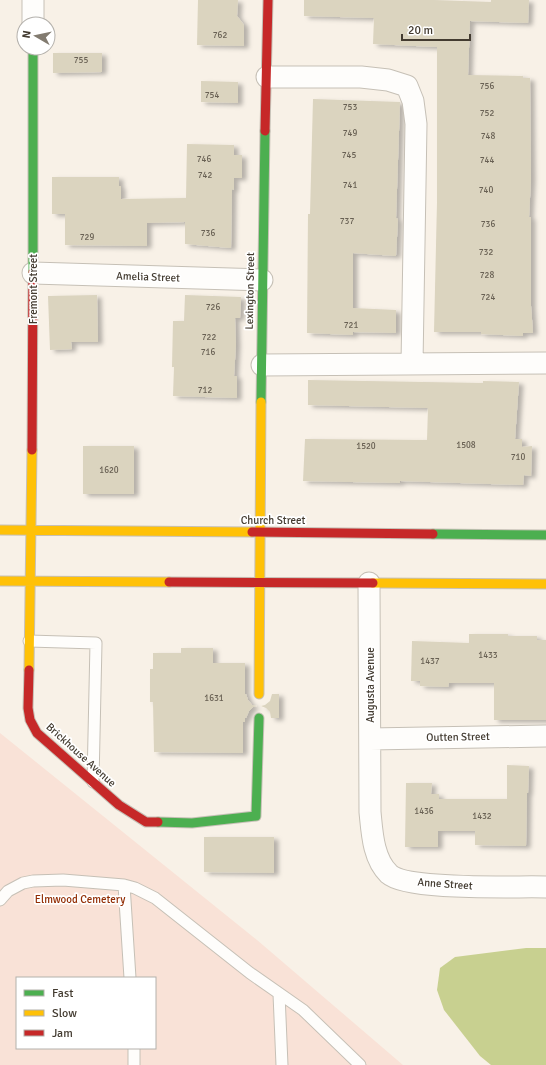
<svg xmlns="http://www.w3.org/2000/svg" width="546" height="1065" viewBox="0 0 546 1065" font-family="Signika,sans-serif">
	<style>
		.green { fill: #f9e2d7; fill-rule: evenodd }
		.water { fill: #c8d090 }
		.building { fill: #dbd4bf; filter: url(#shadow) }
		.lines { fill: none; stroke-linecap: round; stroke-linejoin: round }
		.lane-casing { stroke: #c6c0b6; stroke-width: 13 }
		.street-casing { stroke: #c6c0b6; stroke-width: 23 }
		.fast-casing { stroke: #c6c0b6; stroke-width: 11 }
		.slow-casing { stroke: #c6c0b6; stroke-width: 11 }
		.jam-casing { stroke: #c6c0b6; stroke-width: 11 }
		.lane { stroke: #fefdfb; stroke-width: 11 }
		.street { stroke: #fefdfb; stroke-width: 21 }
		.fast { stroke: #4caf50; stroke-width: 9 }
		.slow { stroke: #ffc107; stroke-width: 9 }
		.jam { stroke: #c62828; stroke-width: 9 }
		.labels { text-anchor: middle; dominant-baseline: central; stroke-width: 3.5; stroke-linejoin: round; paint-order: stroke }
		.number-label { font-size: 9px; fill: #696154 }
		.street-label { font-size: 11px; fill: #433b30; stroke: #fff }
		.park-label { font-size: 11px; fill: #922d04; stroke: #fff }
	</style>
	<defs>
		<filter id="shadow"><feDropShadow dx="4.5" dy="2.5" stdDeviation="2" flood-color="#0004"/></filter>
	</defs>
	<rect width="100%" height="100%" fill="#f8f1e7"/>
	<path class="green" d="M0 733 257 940 403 1065H0ZM17 978H155V1048H17Z"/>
	<path class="water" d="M526 948H546V1065H491L480 1056 444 1010 437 990 440 968 455 957Z"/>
	<path class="building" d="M198 0H238L237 16 244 25V46L197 45Z
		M304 0H434L491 2V0H529L528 23 470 21 468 75 523 76V78H530L531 179 529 217H531V306L533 333H523V336L481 334V332H434L437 202V47L373 44 374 18 304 16Z
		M53 53H102V72L53 73Z
		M201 81 238 82V103L201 102Z
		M313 99 400 102 396 218 398 219 396 256 353 253V308L396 310V333L353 332V335L307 333 308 214H310Z
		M187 144 234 145V155H242V178H234V190L232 189 231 248 185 244V222L147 223V246L65 245V214H52V177H119V186H121V199L186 198Z
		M97 295 98 342H71L72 349 50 350 48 296Z
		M185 295 241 297 240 318H235L236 344 234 376H237V398L173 396 174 367H172L173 321H184Z
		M308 380 483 383V381L519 382 515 439H522V447L532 446 531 476 524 475 523 485 400 481V483L303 481 305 439 427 440 428 408 308 405Z
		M83 446H134V494H83Z
		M469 634H508V636H537V640H546V720H494V683H449L448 687 420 686V681H411L412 641 469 643Z
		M181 648H213V663H245V694H246L248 700 252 705 257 706 253 707 249 711 246 718H245V722H243V753L154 752 153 702H150V669H153V653H181Z
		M272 694H279V718H271L270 712 266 708 261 706 265 705 270 701Z
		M507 765 529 766 528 793H527L526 846 475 845V831H438V847H405L406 783H432L431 794H439V799H507Z
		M204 837H274V873L204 872Z"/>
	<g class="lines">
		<g class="lane-casing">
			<path id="lane" d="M29 641 96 643 93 782
				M124 885 130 978
				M0 900 8 891 23 883 33 881 63 880 124 885 135 888 155 898 250 973 303 1010 360 1065
				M279 994 282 1065
				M134 1048V1065"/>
		</g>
		<g class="street-casing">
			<path id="street" d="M33 0V24
				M267 77H361L388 80 407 86 413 101 416 124 412 364
				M33 273 262 280
				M262 365 546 363
				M369 583 370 812C372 832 373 859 389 874 408 891 517 886 546 887
				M370 739 546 736"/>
		</g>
		<g class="fast-casing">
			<path id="fast" d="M33 272V48
				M261 402 265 131
				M433 534 546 535
				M158 822 192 823 256 816 259 718"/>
		</g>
		<g class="slow-casing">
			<path id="slow" d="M0 530 252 532
				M0 581 169 582
				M373 583 546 584
				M29 670 32 450
				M259 694 261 402"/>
		</g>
		<g class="jam-casing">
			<path id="jam" d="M265 131 268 0
				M32 450 33 272
				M252 532 433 534
				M169 582 373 583
				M29 670 28 708 30 720 37 733 119 805 146 822H158"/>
		</g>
		<use href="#lane" class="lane"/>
		<use href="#street" class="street"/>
		<use href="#fast" class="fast"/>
		<use href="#slow" class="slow"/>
		<use href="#jam" class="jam"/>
	</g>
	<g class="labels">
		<g class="number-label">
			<text x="220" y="35">762</text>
			<text x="81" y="60">755</text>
			<text x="487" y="86">756</text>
			<text x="212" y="95">754</text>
			<text x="350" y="107">753</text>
			<text x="487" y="113">752</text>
			<text x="350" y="133">749</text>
			<text x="488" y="136">748</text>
			<text x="349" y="155">745</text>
			<text x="204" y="159">746</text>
			<text x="487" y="160">744</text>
			<text x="205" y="175">742</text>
			<text x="350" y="185">741</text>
			<text x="486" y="190">740</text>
			<text x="347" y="221">737</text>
			<text x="488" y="224">736</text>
			<text x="208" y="233">736</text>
			<text x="87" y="237">729</text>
			<text x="486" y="252">732</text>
			<text x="487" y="275">728</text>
			<text x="488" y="297">724</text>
			<text x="213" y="307">726</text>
			<text x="351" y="325">721</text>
			<text x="209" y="337">722</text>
			<text x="208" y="352">716</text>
			<text x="205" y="390">712</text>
			<text x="466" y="445">1508</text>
			<text x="366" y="446">1520</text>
			<text x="518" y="457">710</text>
			<text x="109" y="470">1620</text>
			<text x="488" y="655">1433</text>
			<text x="430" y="661">1437</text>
			<text x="214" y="698">1631</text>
			<text x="424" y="811">1436</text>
			<text x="482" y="816">1432</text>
		</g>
		<g class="street-label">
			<text transform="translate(148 277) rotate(2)">Amelia Street</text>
			<text transform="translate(33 289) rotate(-90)">Fremont Street</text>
			<text transform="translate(250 291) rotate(-89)">Lexington Street</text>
			<text x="273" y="520">Church Street</text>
			<text transform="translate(370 685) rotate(-90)">Augusta Avenue</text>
			<text transform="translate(458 737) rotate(-1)">Outten Street</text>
			<text transform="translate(81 755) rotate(42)">Brickhouse Avenue</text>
			<text transform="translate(445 884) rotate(4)">Anne Street</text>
		</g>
		<g class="park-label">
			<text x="80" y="899">Elmwood Cemetery</text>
		</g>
	</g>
	<rect x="16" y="977" width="140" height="72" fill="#ffffff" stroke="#b4b1ac"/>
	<rect x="24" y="990" width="20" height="6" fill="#4caf50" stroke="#b4b1ac"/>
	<text x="52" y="997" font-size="12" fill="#433b30">Fast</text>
	<rect x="24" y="1010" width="20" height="6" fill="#ffc107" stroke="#b4b1ac"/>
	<text x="52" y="1017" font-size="12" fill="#433b30">Slow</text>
	<rect x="24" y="1030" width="20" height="6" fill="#c62828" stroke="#b4b1ac"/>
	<text x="52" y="1037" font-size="12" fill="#433b30">Jam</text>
	<g transform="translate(36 36) rotate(279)"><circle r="19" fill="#ffffff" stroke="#b4b1ac"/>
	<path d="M0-3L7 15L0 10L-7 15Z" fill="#827b70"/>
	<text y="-6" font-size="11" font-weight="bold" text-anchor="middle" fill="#433b30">N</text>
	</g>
	<path d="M402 34v6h68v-6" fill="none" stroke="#433b30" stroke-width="2"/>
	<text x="408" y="34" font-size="12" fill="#433b30" stroke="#ffffff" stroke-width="3" paint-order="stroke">20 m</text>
</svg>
